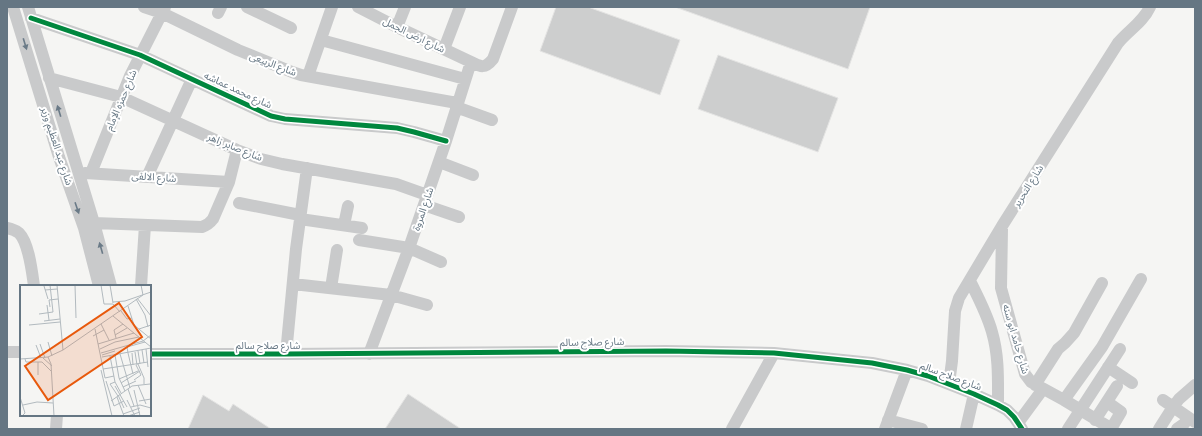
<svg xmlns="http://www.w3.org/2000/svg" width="1202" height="436" viewBox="0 0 1202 436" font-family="'IBM Plex Sans','Noto Sans Arabic',sans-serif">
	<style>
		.building { fill: #cdcece; stroke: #e4e4e3 }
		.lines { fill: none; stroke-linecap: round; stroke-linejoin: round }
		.minor { stroke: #c9cacb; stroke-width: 12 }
		.cycleway-casing { stroke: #fff; stroke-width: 8 }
		.cycleway { stroke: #00873e; stroke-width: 5 }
		.oneway { fill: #6a7a87 }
		.labels { text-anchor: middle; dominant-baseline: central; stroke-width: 4; stroke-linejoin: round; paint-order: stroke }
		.street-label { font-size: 10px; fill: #657683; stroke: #fff }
		.inset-road { fill: none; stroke: #b2babf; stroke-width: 1 }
		.view { fill: #e8590c; fill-opacity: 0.15; stroke: #e8590c; stroke-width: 2 }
		.inset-edge { fill: none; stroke: #657683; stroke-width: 2 }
	</style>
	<rect width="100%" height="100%" fill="#f5f5f3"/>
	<path class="building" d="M556 7H588L680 40 660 95 540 51Z
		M675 7H870L848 69Z
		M718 55 838 98 818 152 698 109Z
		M408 394 461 429H385Z
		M203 395 229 411 233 404 271 429H188Z"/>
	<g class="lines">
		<path class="minor" d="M13 7 59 157 84 228 99 286
			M28 7 94 223 111 286
			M144 7 162 13 238 50 292 72 301 75 457 103
			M247 7 291 28
			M358 7 397 27 471 62C481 67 485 69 493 59L512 7
			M218 13 221 7
			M31 18 140 55 271 116 285 119 397 128 414 132 446 141
			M397 27 405 7
			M321 40 465 79
			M444 49 460 7
			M308 76 332 7
			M49 78 121 97 237 150 261 159 282 164 396 184 427 195
			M456 107 492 120
			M439 162 473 175
			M85 173 229 182
			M91 173 130 76 165 7
			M147 177 192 79
			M239 203 300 215
			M424 205 459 217
			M300 219 362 228
			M94 223 202 227C208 225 210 223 213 219L229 182 237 150
			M344 225 348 206
			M7 228C12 229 15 230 19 233 29 243 32 272 34 286
			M1002 229 1001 288 1025 374 1031 382 1064 400 1112 429
			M359 240 409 248 441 262
			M970 281C978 297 987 314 992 332 999 356 998 380 998 405
			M293 284 391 295 427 305
			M141 286 145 225
			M331 288 337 250
			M7 352H21
			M150 354H286L666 351 774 353 872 363 907 370 928 376 974 394 998 405 1007 410 1014 417 1022 429
			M286 354 296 249 307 168
			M369 354 409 248 446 141 471 62
			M1108 367 1132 383
			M949 384 952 361 955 311 959 298 1002 226 1118 43C1129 30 1143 22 1150 7
			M1035 385 1058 349 1065 343 1074 333 1102 283
			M1064 400 1102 347 1141 279
			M1163 400 1195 422
			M1107 402 1121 412 1111 429
			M888 420 922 429
			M1095 420 1117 386
			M1018 423 1043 389
			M56 429 57 415
			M732 429 774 353
			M885 429 907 370
			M966 429 974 394
			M1068 429 1120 349
			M1159 429 1173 407 1179 399 1195 385
			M1177 429 1184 424 1188 418"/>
		<g class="cycleway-casing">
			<path id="cycleway" d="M31 18 140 55 271 116 285 119 397 128 414 132 446 141
				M150 354H286L666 351 774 353 872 363 907 370 928 376 974 394 998 405 1007 410 1014 417 1022 429"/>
		</g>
		<use href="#cycleway" class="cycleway"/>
	</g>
	<defs><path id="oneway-solid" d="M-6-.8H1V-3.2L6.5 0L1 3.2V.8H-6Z"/></defs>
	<g class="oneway">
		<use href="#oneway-solid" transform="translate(25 44) rotate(73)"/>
		<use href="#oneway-solid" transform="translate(59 111) rotate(-107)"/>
		<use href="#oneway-solid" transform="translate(77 208) rotate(71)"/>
		<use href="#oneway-solid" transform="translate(101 248) rotate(-106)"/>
	</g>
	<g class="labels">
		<g class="street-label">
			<text transform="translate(414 35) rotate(26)">شارع ارض الجمل</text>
			<text transform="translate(273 64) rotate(21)">شارع الربيعى</text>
			<text transform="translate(238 90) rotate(25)">شارع محمد عماشه</text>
			<text transform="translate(121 100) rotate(-67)">شارع حمزه الإمام</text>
			<text transform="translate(57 146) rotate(72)">شارع عبد العظيم وزير</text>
			<text transform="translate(235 147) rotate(22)">شارع صابر زاهر</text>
			<text transform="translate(154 177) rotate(4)">شارع الالفى</text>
			<text transform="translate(1028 186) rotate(-58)">شارع التحرير</text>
			<text transform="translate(423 209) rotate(-71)">شارع المروة</text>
			<text transform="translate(1016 339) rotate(74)">شارع حامد ابو سنه</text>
			<text transform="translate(592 342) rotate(-1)">شارع صلاح سالم</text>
			<text x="268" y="345">شارع صلاح سالم</text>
			<text transform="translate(951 376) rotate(20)">شارع صلاح سالم</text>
		</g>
	</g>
	<g transform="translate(20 285)">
		<rect width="131" height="131" fill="#f5f5f3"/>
		<path class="inset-road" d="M37 0 43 65M55 0 56 33M81 0 84 19H93L100 27M90 0 93 18M24 1 28 14M25 5 37 4M117 13 131 31M116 14 125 30 128 42M93 17 105 16 131 7M27 20 29 35M108 21 114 40 131 54M30 22 29 15 38 14M101 26 107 34 112 33M19 29 33 27 30 0M93 31 131 62M24 36 40 34M81 39 89 55M9 40 40 37M75 44 85 93 94 91M119 44 131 40M95 50 107 43M73 51 84 45M96 53 94 45 103 39M28 57 32 71M20 59 25 73M78 59 114 48M16 60 21 73M80 64 95 57 119 52M126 64 128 82M122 65 124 78M118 66 120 79M115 67 117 80M81 68 123 56 131 50M108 68 107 62 125 57M108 68 113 89M112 68 113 80M100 69 110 103M82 70 95 66M95 70 99 93 105 106M90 71 95 97 101 108M28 72 31 79 34 131M82 72 131 63M23 73 32 81M0 74 28 72 43 65 123 10 121 0M5 74 6 77H22L31 86M18 77V90M118 79 124 93V99M83 84 128 77M81 85 92 131M99 94 118 86M114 95 121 90 116 80M86 96 94 121 104 116M95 97 90 99 98 111M101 98 120 86M118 100 126 119M95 101 107 122M103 102 116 96M108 104 114 121M114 105 120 131M98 110 104 123M0 112 5 128 2 131M97 112 104 131M107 115 115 131M91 116 112 101 130 99M119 116 131 114M3 120 17 117 33 118M111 122 120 120 131 123M103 129 120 123M108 131 120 127"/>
		<path class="view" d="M99 18 122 52 28 115 5 81Z"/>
		<rect width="131" height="131" class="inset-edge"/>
	</g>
	<rect width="1202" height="436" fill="none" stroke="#657683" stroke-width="16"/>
</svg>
